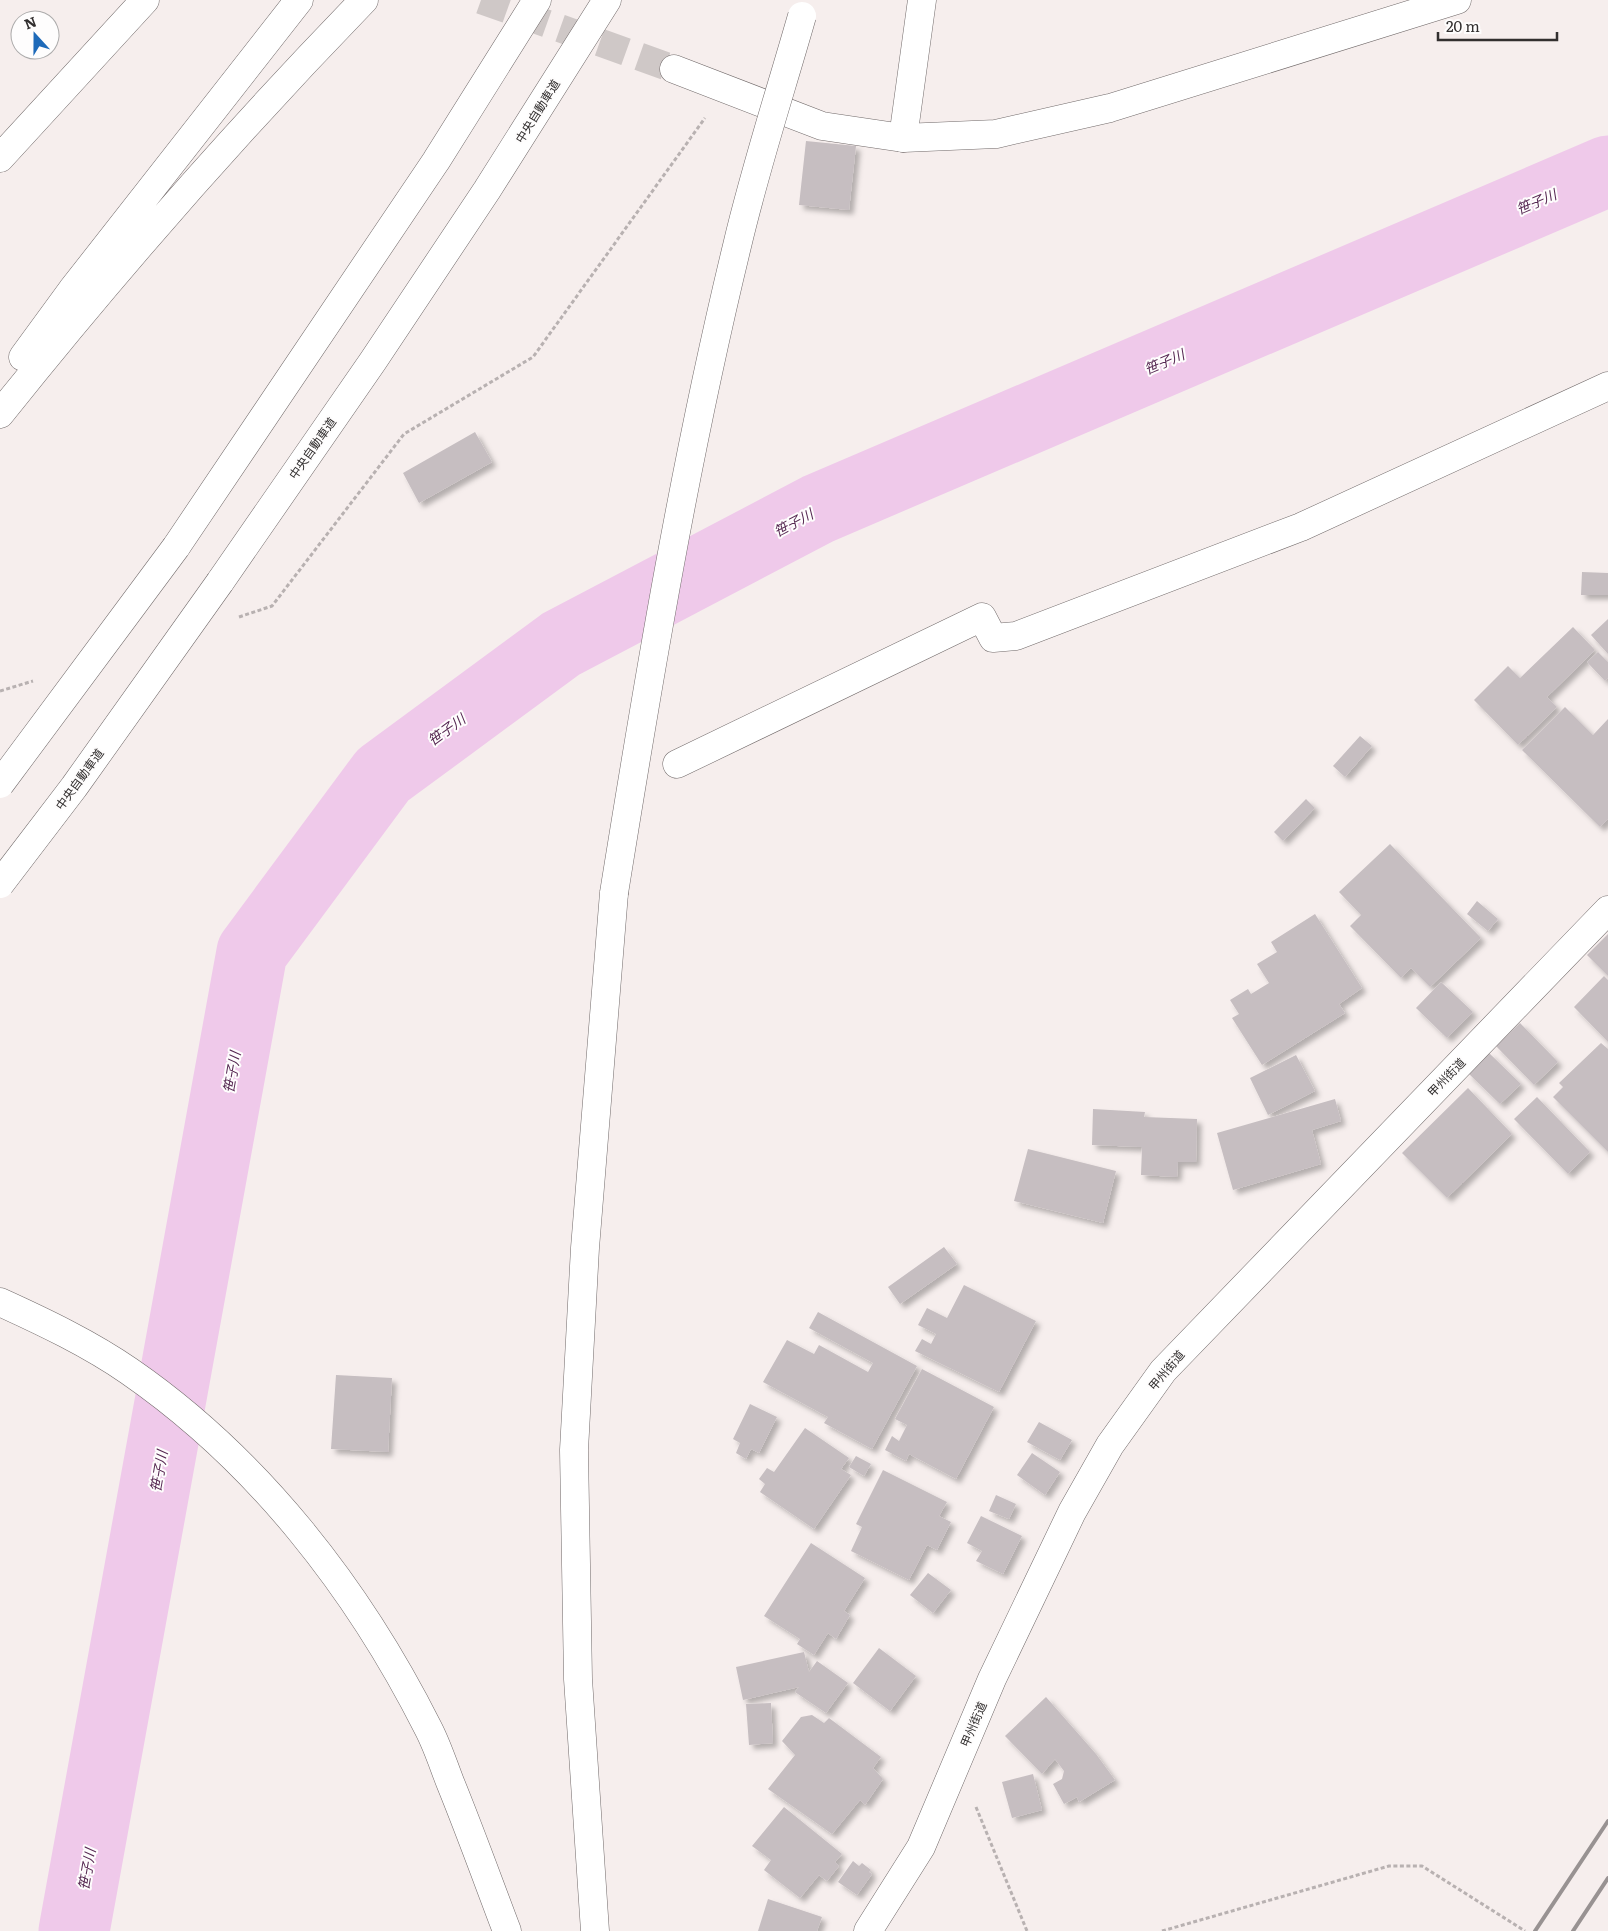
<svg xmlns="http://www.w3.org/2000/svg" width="1608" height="1931" viewBox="0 0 1608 1931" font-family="Literata,'Noto Sans JP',serif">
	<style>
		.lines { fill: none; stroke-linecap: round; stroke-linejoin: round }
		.river { stroke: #efc9ea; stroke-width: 71 }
		.building { fill: #c6bec1; filter: url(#shadow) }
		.tertiary-tunnel { stroke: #cfc8c7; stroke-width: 28; stroke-dasharray: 28 14; stroke-linecap: butt }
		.minor-casing { stroke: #716a6a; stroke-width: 29 }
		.tertiary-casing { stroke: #716a6a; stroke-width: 29 }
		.trunk-casing { stroke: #716a6a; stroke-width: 29 }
		.motorway-casing { stroke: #716a6a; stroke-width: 29 }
		.path { stroke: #b8b1b1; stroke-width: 3; stroke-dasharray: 4 2.5; stroke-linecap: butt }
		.minor { stroke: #fff; stroke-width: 28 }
		.tertiary { stroke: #fff; stroke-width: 28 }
		.trunk { stroke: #fff; stroke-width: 28 }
		.motorway { stroke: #fff; stroke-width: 28 }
		.rail { stroke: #989292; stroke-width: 4 }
		.motorway-bridge-casing { stroke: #716a6a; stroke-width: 29; stroke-linecap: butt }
		.motorway-bridge { stroke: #fff; stroke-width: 28 }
		.labels { text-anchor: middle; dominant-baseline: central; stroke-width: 4; stroke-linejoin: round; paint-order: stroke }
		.street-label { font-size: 12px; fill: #322f2f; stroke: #fefdfd }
		.water-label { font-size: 14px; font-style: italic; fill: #572953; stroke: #fefdfd }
	</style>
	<defs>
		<filter id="shadow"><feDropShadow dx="4.5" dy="4.5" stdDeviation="2.5" flood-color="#0004"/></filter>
	</defs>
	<rect width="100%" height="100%" fill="#f6eeed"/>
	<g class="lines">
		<path class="river" d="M74 1931 252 952 383 775 561 644 818 509 1608 171"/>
	</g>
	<path class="building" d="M806 141 856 146 849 210 799 205Z
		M475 432 492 462 419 503 403 473Z
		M1582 572 1608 573V595H1581Z
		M1608 619V654L1591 635Z
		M1573 627 1595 650 1547 697 1557 707 1518 745 1474 700 1508 666 1520 678Z
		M1598 652 1608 662V678L1605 681 1587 662Z
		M1565 707 1593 735 1608 719V819L1600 827 1522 750Z
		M1360 736 1372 746 1345 777 1333 766Z
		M1306 799 1315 808 1283 841 1274 832Z
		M1390 844 1481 938 1430 987 1411 968 1401 978 1350 926 1361 915 1339 892Z
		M1477 901 1498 919 1488 931 1467 914Z
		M1315 914 1362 988 1339 1004 1345 1013 1262 1065 1232 1018 1239 1014 1230 1000 1248 989 1251 994 1269 983 1257 964 1277 952 1271 942Z
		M1608 934V976L1587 955Z
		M1604 976 1608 980V1042L1574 1007Z
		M1441 982 1473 1012 1447 1038 1416 1008Z
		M1520 1023 1558 1062 1534 1085 1496 1046Z
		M1601 1043 1608 1049V1152L1553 1097 1563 1087 1559 1083Z
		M1489 1053 1521 1084 1500 1104 1468 1073Z
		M1296 1055 1315 1091 1268 1115 1250 1078Z
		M1468 1088 1512 1134 1447 1198 1402 1153Z
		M1537 1097 1590 1152 1568 1174 1514 1119Z
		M1335 1099 1341 1121 1312 1130 1321 1164 1233 1190 1217 1133Z
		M1093 1109 1145 1112 1144 1117 1197 1119 1196 1162H1178L1177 1177 1141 1175 1142 1147 1092 1145Z
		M1028 1149 1116 1171 1103 1223 1014 1201Z
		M944 1247 957 1264 900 1304 888 1287Z
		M964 1285 1036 1321 999 1392 915 1351 922 1339 931 1344 936 1334 918 1325 927 1308 947 1318Z
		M818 1312 917 1366 872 1449 824 1423 828 1417 763 1382 787 1340 814 1354 819 1345 868 1372 873 1363 809 1328Z
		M922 1369 994 1407 956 1479 909 1454 906 1461 885 1450 892 1436 899 1441 907 1425 895 1419Z
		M336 1375 392 1378 388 1452 331 1449Z
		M750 1404 777 1417 759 1453 751 1449 746 1459 736 1453 740 1443 733 1439Z
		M1039 1422 1072 1440 1060 1460 1027 1442Z
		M805 1428 849 1458 841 1469 851 1475 814 1529 760 1492 765 1484 759 1479 767 1468 774 1472Z
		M1032 1453 1060 1472 1045 1495 1017 1475Z
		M856 1456 871 1464 864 1476 849 1467Z
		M883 1470 947 1502 939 1516 951 1522 937 1550 927 1545 909 1580 851 1551 862 1527 856 1524Z
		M996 1495 1016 1504 1009 1519 989 1511Z
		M981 1516 1022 1536 1003 1574 976 1561 982 1551 967 1543Z
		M811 1543 865 1578 844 1611 850 1615 836 1639 828 1633 814 1655 797 1644 800 1639 764 1616Z
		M928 1573 951 1590 933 1613 910 1595Z
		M879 1648 916 1676 890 1711 853 1683Z
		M804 1652 809 1672 817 1661 848 1683 826 1713 795 1692 799 1687 743 1700 736 1667Z
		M1046 1697 1096 1754 1115 1780 1079 1802 1077 1797 1064 1804 1053 1784 1062 1779 1064 1771 1055 1759 1042 1774 1005 1736Z
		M771 1703 773 1743 749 1745 746 1704Z
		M812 1715 824 1723 829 1718 881 1757 873 1768 883 1779 865 1805 860 1800 832 1834 768 1789 795 1755 782 1741 801 1717Z
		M1033 1774 1042 1810 1012 1818 1002 1782Z
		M784 1807 842 1854 835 1862 839 1866 827 1881 819 1875 800 1898 764 1870 771 1860 752 1846Z
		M853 1861 859 1866 862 1863 871 1870 869 1872 872 1874 857 1895 838 1882Z
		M768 1899 822 1917 817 1931H758Z"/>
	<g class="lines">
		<path class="tertiary-tunnel" d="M481 0 674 69"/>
		<g class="minor-casing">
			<path id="minor" d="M903 138 922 0
				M677 764 982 617 993 638 1016 636 1301 527 1608 386"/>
		</g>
		<g class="tertiary-casing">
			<path id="tertiary" d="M674 69 822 126 903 138 996 134 1110 108 1457 0"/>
		</g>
		<g class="trunk-casing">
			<path id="trunk" d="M868 1931 921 1847 992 1679 1072 1512 1110 1445 1163 1371 1608 910"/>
		</g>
		<g class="motorway-casing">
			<path id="motorway" d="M0 158 145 0
				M23 357 72 290 299 0
				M0 414C115 270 236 132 364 0
				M176 547 436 161 537 0
				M220 582 373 361 487 190 607 0
				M0 1302C44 1322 90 1344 129 1371 258 1460 358 1589 428 1728 437 1745 443 1764 450 1782 470 1831 488 1881 507 1931
				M595 1931 578 1679 574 1450 585 1248 614 893"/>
		</g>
		<path class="path" d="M239 617 272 606 404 434 533 357 705 118
			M0 691 33 681
			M976 1807 1027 1931
			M1162 1931 1389 1866H1422L1525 1931"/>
		<use href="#minor" class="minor"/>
		<use href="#tertiary" class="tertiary"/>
		<use href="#trunk" class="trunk"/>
		<use href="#motorway" class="motorway"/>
		<path class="rail" d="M1535 1931 1608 1821
			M1573 1931 1608 1878"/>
		<g class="motorway-bridge-casing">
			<path id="motorway-bridge" d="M0 784 176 547
				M0 884 74 787 220 582
				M614 893C649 676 685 460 737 246 755 169 780 93 802 16"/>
		</g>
		<use href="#motorway-bridge" class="motorway-bridge"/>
	</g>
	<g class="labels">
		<g class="street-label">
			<text transform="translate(537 111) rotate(-58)">中央自動車道</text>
			<text transform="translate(312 448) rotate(-55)">中央自動車道</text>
			<text transform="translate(79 779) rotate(-54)">中央自動車道</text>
			<text transform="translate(1446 1077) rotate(-46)">甲州街道</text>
			<text transform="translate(1166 1370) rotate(-50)">甲州街道</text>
			<text transform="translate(973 1724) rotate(-67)">甲州街道</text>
		</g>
		<g class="water-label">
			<text transform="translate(1536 201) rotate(-23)">笹子川</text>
			<text transform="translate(1164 361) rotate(-23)">笹子川</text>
			<text transform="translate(793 522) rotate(-28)">笹子川</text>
			<text transform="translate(446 729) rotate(-36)">笹子川</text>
			<text transform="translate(231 1072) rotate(-80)">笹子川</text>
			<text transform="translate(158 1471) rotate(-80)">笹子川</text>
			<text transform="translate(86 1869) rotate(-80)">笹子川</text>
		</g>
	</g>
	<g transform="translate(35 35) rotate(339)"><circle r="24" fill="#fefdfd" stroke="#acabab"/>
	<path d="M0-4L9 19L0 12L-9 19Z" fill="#1e6ab9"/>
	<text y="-8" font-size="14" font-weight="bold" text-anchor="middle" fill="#322f2f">N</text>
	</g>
	<path d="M1438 32v8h119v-8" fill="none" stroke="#322f2f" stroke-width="2.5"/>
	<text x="1446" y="32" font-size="15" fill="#322f2f" stroke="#fefdfd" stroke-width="4" paint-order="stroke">20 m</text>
</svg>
